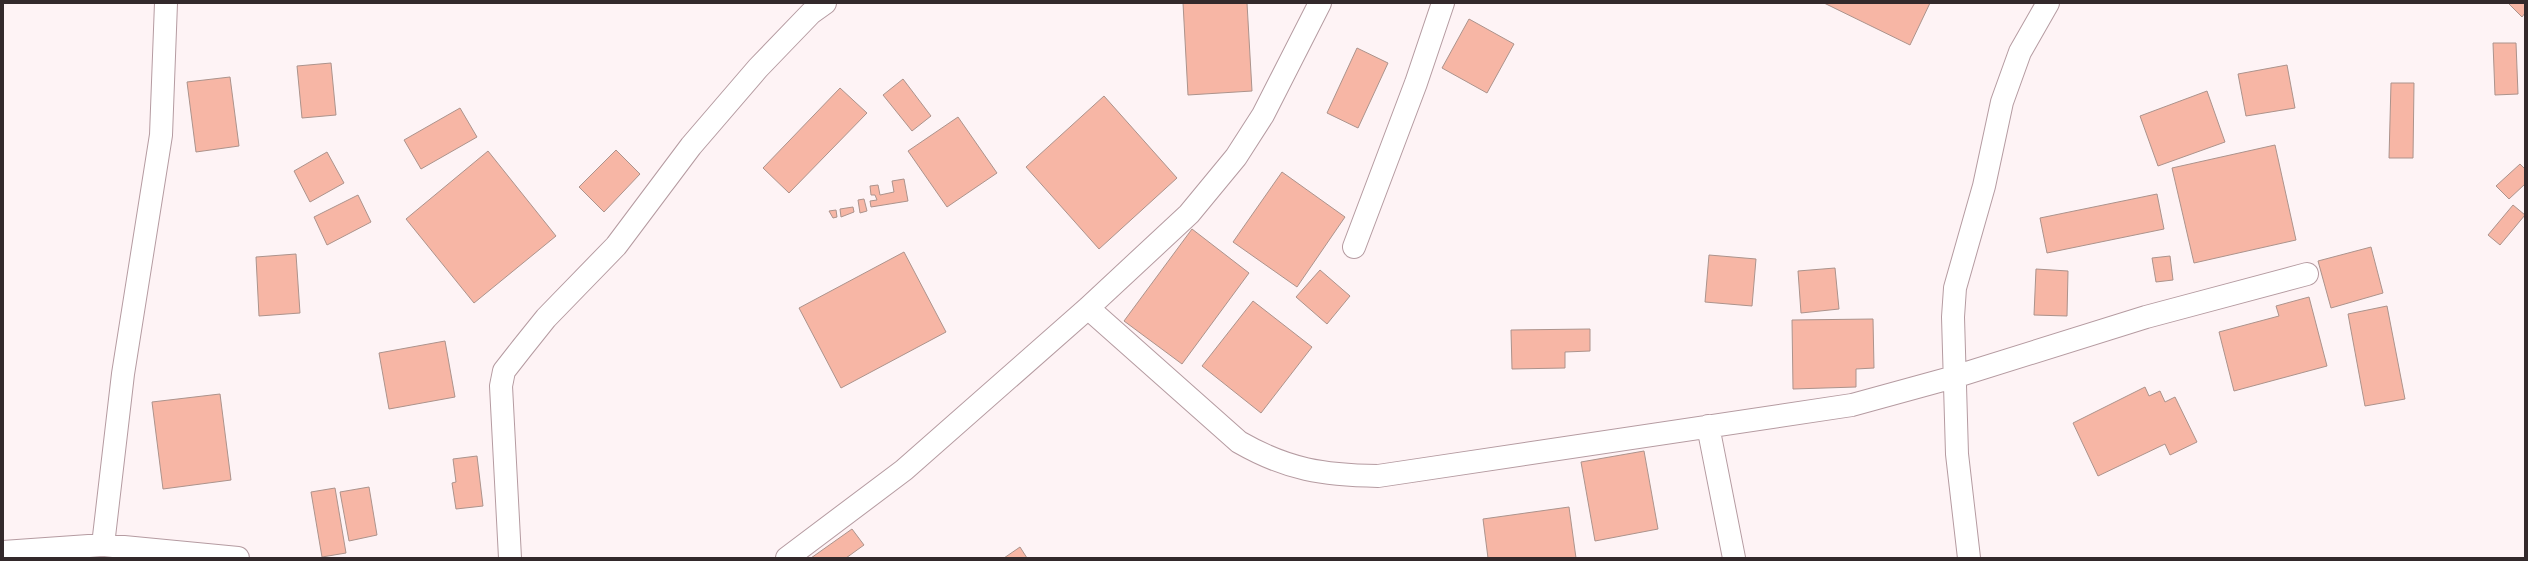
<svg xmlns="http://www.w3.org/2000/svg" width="2528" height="561" viewBox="0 0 2528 561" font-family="'Work Sans',sans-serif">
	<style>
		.building { fill: #f7b6a5; stroke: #ac938c }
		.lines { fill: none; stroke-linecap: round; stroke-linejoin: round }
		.street-casing { stroke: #b59ba1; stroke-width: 24 }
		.street { stroke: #fff; stroke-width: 22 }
	</style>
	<rect width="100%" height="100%" fill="#fef3f5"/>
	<path class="building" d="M1183 3H1247L1252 91 1188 95Z
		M1824 3H1930L1910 45Z
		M2508 3H2525V13L2522 17Z
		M1469 19 1514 44 1487 93 1442 68Z
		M2493 43H2516L2518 94 2495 95Z
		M1357 48 1388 63 1358 128 1327 113Z
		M331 63 336 115 302 118 297 66Z
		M2287 65 2295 108 2246 116 2238 74Z
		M230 77 239 146 196 152 187 82Z
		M903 79 931 116 912 131 883 95Z
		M2391 83H2414L2413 158H2389Z
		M840 88 867 113 789 193 763 168Z
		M2207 91 2225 142 2158 166 2140 116Z
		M1104 96 1177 178 1099 249 1026 167Z
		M460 108 477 137 421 169 404 140Z
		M958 117 997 173 947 207 908 151Z
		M2275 145 2296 240 2194 263 2172 168Z
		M616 150 640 174 604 212 579 187Z
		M488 151 556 236 474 303 406 219Z
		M327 152 344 183 310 202 294 171Z
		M2520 164 2525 169V184L2509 199 2496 186Z
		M1282 172 1345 217 1297 287 1233 242Z
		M904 179 908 201 871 207 870 201 877 200 875 195H871L870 186 878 185 880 195 894 192 892 181Z
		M2157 194 2164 229 2047 253 2040 218Z
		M358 195 371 222 327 245 314 217Z
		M864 199 867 211 860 213 858 200Z
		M2513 205 2525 215 2500 245 2488 235Z
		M853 207 854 212 841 217 840 209Z
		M836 210 837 217 833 218 829 211Z
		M1192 229 1249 273 1182 364 1124 321Z
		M2371 247 2383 293 2331 308 2318 261Z
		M904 252 946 332 841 388 799 308Z
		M296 254 300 313 259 316 256 257Z
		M1709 255 1756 259 1752 306 1705 302Z
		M2170 256 2173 280 2156 282 2152 258Z
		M1835 268 1839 309 1801 313 1798 271Z
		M2036 269 2068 271 2067 316 2034 315Z
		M1320 270 1350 296 1327 324 1296 297Z
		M2309 297 2327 366 2234 391 2219 332 2279 316 2276 306Z
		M1253 301 1312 347 1261 413 1202 366Z
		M2387 306 2405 399 2365 406 2348 314Z
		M1873 319 1874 368 1856 369V387L1793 389 1792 320Z
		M1590 329V351L1565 352V368L1512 369 1511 330Z
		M445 341 455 397 389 409 379 353Z
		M2145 387 2149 396 2160 391 2165 402 2175 397 2197 442 2170 455 2165 444 2098 476 2073 423Z
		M220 394 231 480 163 489 152 402Z
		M1644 451 1658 529 1595 541 1581 462Z
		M477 456 483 506 456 509 452 483 456 482 453 459Z
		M369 487 377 535 349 541 340 492Z
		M335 488 346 553 322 557 311 492Z
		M1569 507 1576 558H1488L1483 519Z
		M852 529 864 545 846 558H811Z
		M1020 547 1027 558H1004Z"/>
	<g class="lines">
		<g class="street-casing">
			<path id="street" d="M1354 247 1416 83 1443 3
				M1088 308 1239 442C1288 470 1323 475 1378 476L1852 405 1954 377 2146 317 2307 274
				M1708 426 1734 558
				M103 545 123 374 161 135 166 3
				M3 552 103 545 238 558
				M510 558 501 386 504 371 522 348 546 318 616 246 691 146 758 68 811 13 825 3
				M787 558 904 470 1088 308 1189 214 1236 157 1263 115 1320 3
				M1969 558 1957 454 1953 317 1955 288 1984 186 2002 102 2020 52 2048 3"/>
		</g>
		<use href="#street" class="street"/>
	</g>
	<rect width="2528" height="561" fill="none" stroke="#33292b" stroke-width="8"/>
</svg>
